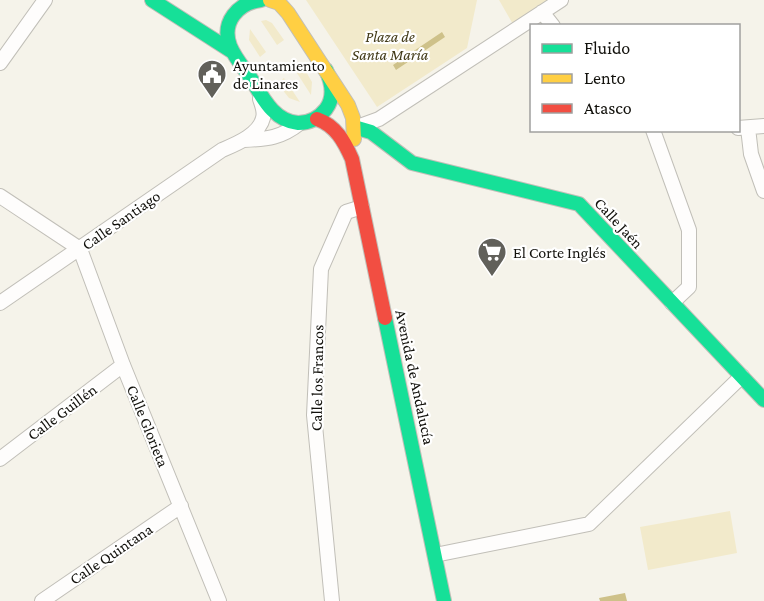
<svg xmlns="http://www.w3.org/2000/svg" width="764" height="601" viewBox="0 0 764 601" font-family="'Crimson Pro',serif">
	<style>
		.green { fill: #f2eacb }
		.water { fill: #cec189 }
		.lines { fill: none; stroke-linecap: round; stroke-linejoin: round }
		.street-casing { stroke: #c1bfb8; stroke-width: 16 }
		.fast-casing { stroke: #c1bfb8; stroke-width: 16 }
		.slow-casing { stroke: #c1bfb8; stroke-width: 16 }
		.jam-casing { stroke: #c1bfb8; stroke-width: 16 }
		.street { stroke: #fefdfc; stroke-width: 14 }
		.fast { stroke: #16e098; stroke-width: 14 }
		.slow { stroke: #ffcf43; stroke-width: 14 }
		.jam { stroke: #f24e42; stroke-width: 14 }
		.labels { text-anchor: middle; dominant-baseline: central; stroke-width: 4.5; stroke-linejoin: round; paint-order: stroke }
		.park-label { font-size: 16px; font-style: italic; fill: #423a18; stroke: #fff }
		.poi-label { font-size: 16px; fill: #12110c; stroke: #fff; text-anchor: start }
		.street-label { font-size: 16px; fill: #12110c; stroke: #fff }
	</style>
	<rect width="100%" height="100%" fill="#f5f3ea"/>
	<path class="green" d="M306 0H477L467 48 377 107Z
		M499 0H552L514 26Z
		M266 20 272 23 284 40 277 45 261 21Z
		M250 29 266 52 260 57 249 40Z
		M302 65 312 82 311 95 295 70Z
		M284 78 300 102 289 98 277 83Z
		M730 511 737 553 648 570 640 527Z"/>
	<path class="water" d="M442 32 445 37 396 70 393 65Z
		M625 593 627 601H600L599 598Z"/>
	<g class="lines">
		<g class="street-casing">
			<path id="street" d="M542 12 553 26
				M0 63 45 0
				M357 127 379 119 561 0
				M738 128 764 126
				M748 128 751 154 764 191
				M653 130 689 230V287L672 303
				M244 140C268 139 281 138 300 123
				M0 196 80 249
				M80 249 123 365 219 601
				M0 303 222 150C236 144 259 135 263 118 265 112 262 105 260 99
				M0 459 123 365
				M435 555 589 524 742 376
				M42 601 181 506
				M332 601 314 415 321 269 346 212 362 207"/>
		</g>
		<g class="fast-casing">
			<path id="fast" d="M152 0 233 52
				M261 0C238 3 221 22 230 46 235 58 243 67 250 77 262 96 273 121 298 123 310 123 319 118 326 109 335 97 332 83 326 70
				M354 127 371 132 412 163 579 204 764 400
				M385 318 444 601"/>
		</g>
		<g class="slow-casing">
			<path id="slow" d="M270 0 279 3 288 13 348 105 353 118 354 139"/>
		</g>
		<g class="jam-casing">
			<path id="jam" d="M317 119C336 126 344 141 352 159L385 318"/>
		</g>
		<use href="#street" class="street"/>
		<use href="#fast" class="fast"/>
		<use href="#slow" class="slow"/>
		<use href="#jam" class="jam"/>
	</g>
	<defs>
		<g id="civic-pin" transform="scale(1.5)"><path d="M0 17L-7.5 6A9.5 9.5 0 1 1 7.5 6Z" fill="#61605a" stroke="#fff"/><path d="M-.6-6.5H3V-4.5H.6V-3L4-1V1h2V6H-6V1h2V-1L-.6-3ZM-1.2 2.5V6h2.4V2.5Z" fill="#fff"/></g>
		<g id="supermarket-pin" transform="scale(1.5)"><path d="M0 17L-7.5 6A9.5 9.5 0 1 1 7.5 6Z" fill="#61605a" stroke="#fff"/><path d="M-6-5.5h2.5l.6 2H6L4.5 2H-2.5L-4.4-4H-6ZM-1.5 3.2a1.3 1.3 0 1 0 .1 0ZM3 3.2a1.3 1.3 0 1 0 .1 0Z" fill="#fff"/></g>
	</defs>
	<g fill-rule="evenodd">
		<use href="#civic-pin" x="212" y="74"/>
		<use href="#supermarket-pin" x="492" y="252"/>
	</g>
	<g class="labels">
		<g class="park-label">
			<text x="390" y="36">Plaza de<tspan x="390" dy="18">Santa María</tspan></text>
		</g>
		<g class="poi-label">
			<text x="233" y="65">Ayuntamiento<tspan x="233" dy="18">de Linares</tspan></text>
			<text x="513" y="252">El Corte Inglés</text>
		</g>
		<g class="street-label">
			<text transform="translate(121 220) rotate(-35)">Calle Santiago</text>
			<text transform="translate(619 223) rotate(47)">Calle Jaén</text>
			<text transform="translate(415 377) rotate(78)">Avenida de Andalucía</text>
			<text transform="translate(317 378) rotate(-89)">Calle los Francos</text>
			<text transform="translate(62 412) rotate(-37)">Calle Guillén</text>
			<text transform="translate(148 426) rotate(68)">Calle Glorieta</text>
			<text transform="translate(111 554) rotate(-34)">Calle Quintana</text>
		</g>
	</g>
	<rect x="530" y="24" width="210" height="108" fill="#ffffff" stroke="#a0a09e" stroke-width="1.5"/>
	<rect x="542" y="44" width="30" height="9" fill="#16e098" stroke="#a0a09e" stroke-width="1.5"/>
	<text x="584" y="54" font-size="18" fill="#12110c">Fluido</text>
	<rect x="542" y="74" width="30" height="9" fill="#ffcf43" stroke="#a0a09e" stroke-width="1.5"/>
	<text x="584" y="84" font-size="18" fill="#12110c">Lento</text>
	<rect x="542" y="104" width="30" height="9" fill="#f24e42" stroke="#a0a09e" stroke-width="1.5"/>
	<text x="584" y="114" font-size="18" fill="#12110c">Atasco</text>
</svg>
